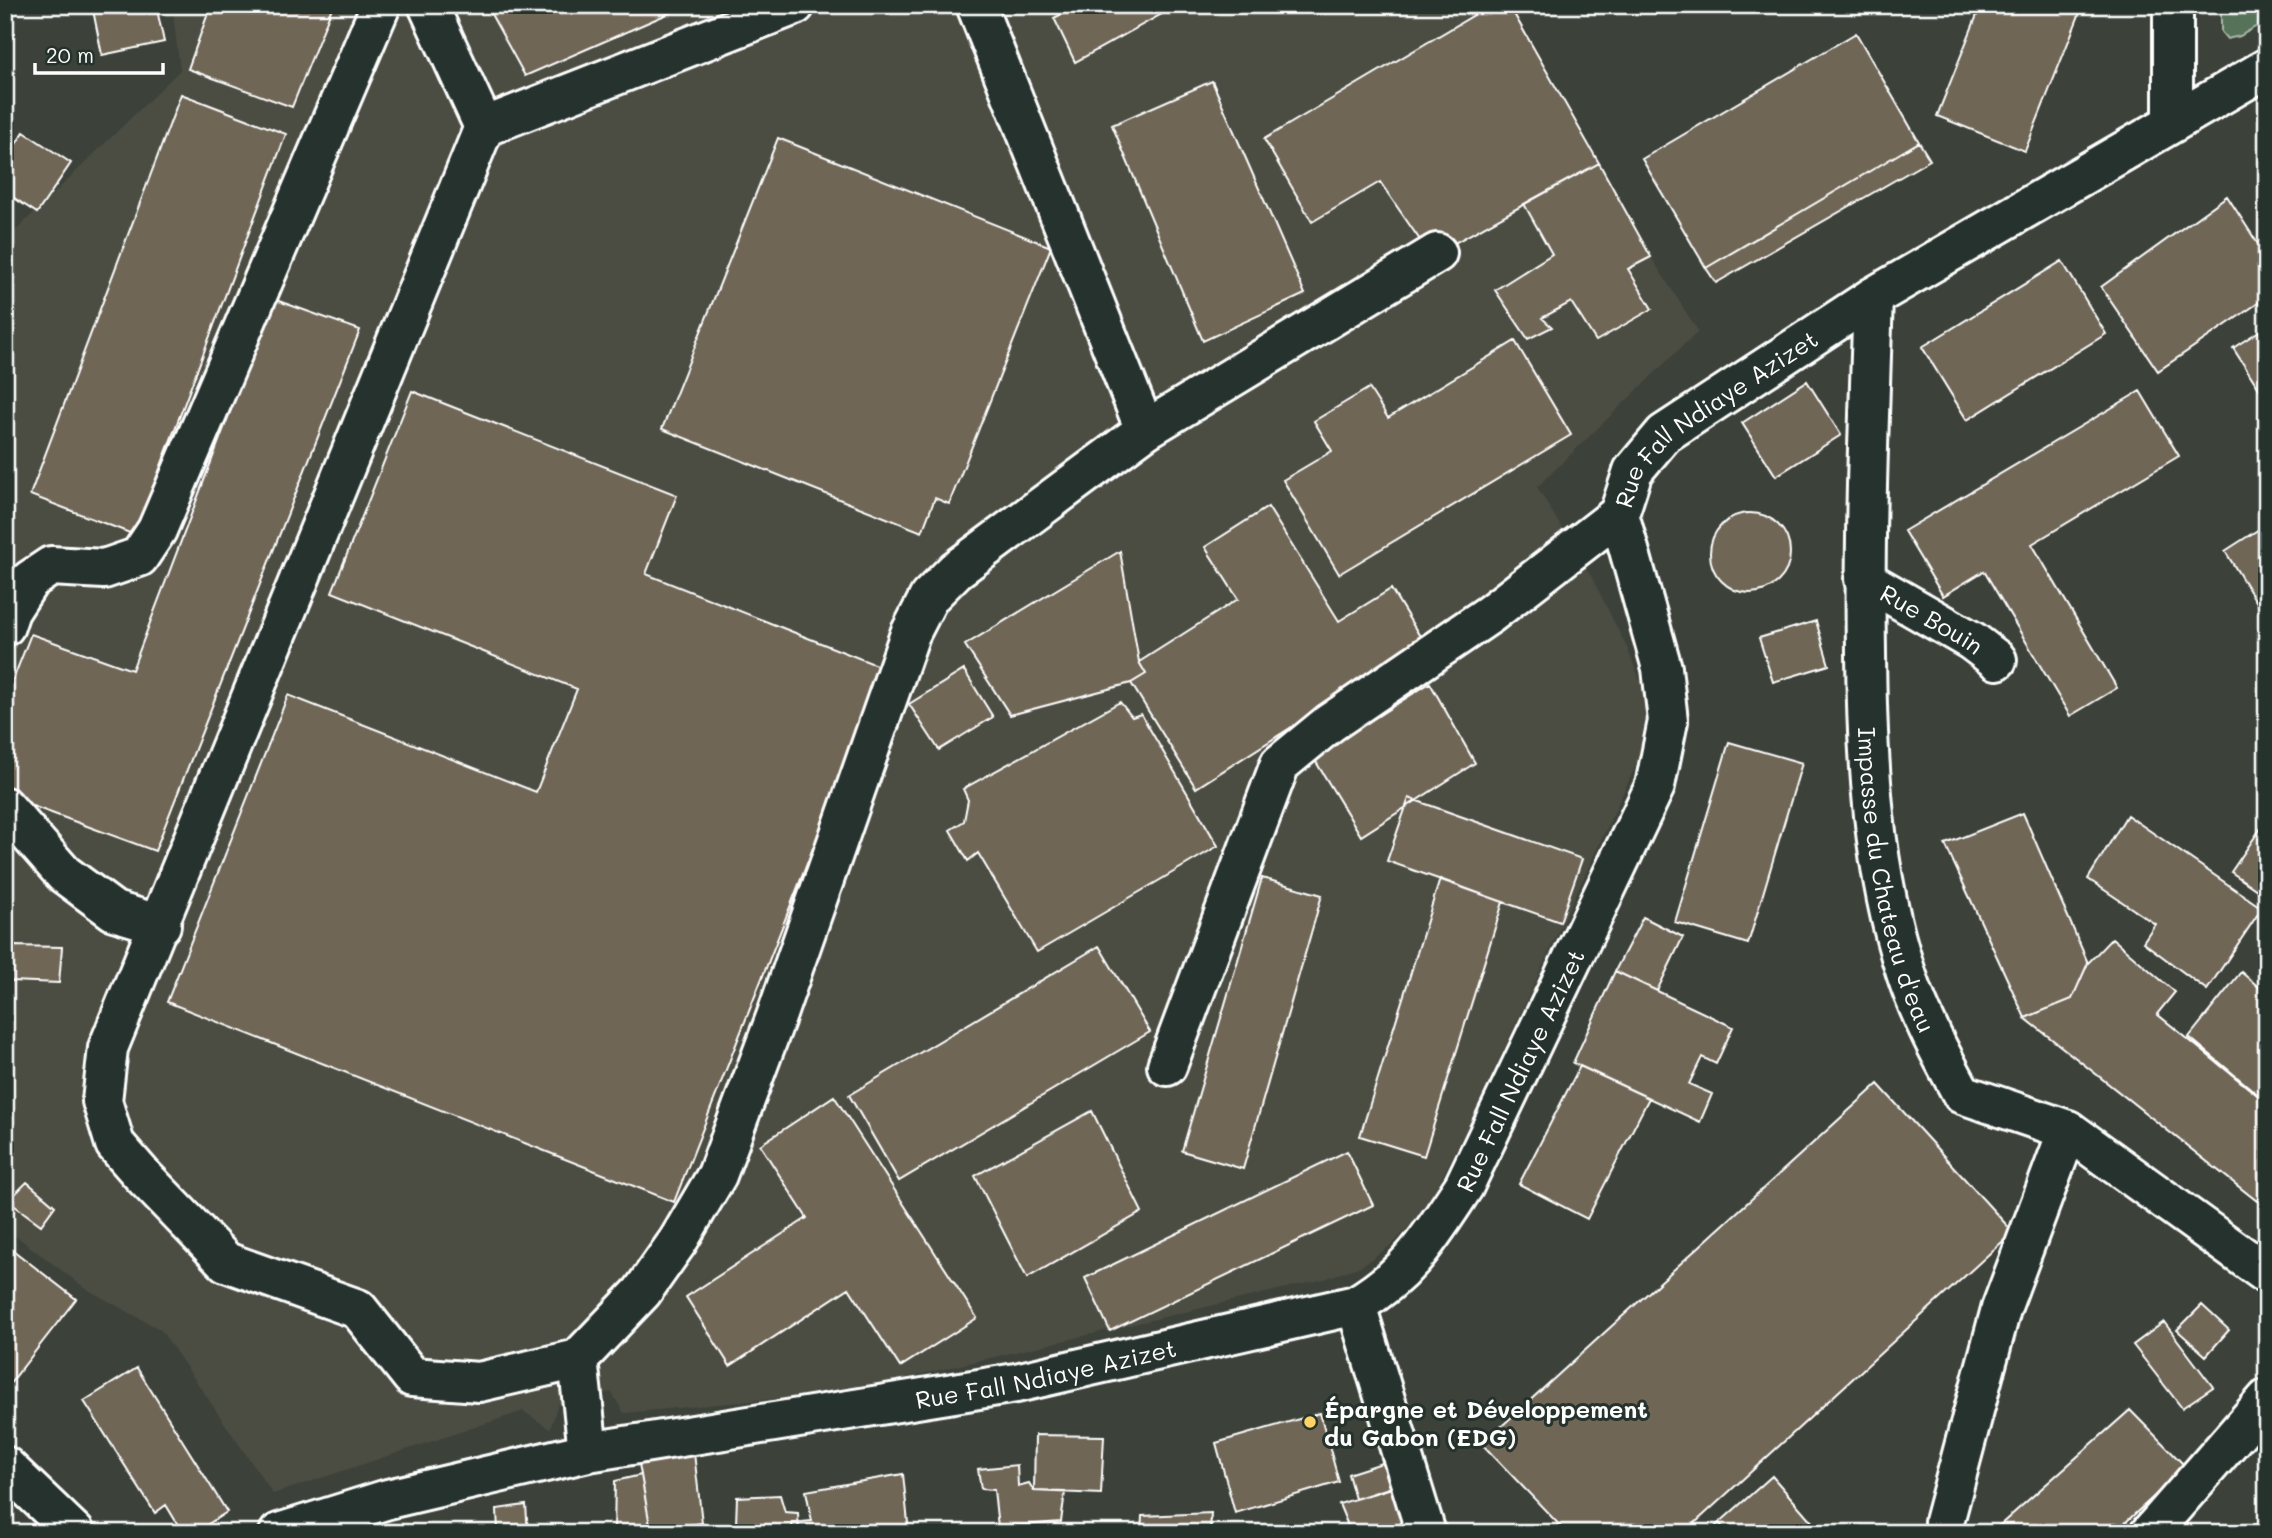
<svg xmlns="http://www.w3.org/2000/svg" width="2272" height="1538" viewBox="0 0 2272 1538" font-family="Mali,sans-serif">
	<style>
		.built { fill: #4b4d43 }
		.green { fill: #577259; stroke: #abb8ac; stroke-width: 2 }
		.building { fill: #6f6657; stroke: #fff; stroke-width: 2 }
		.lines { fill: none; stroke-linecap: round; stroke-linejoin: round }
		.minor-casing { stroke: #fff; stroke-width: 44 }
		.major-casing { stroke: #fff; stroke-width: 44 }
		.minor { stroke: #26332d; stroke-width: 38 }
		.major { stroke: #26332d; stroke-width: 38 }
		.poi-dot { fill: #ffd166; stroke: #26332d; stroke-width: 2.5 }
		.labels { text-anchor: middle; dominant-baseline: central; stroke-width: 6; stroke-linejoin: round; paint-order: stroke }
		.street-label { font-size: 24px; fill: #fff; stroke: #26332d }
		.poi-label { font-size: 24px; font-weight: bold; fill: #fff; stroke: #26332d; text-anchor: start }
	</style>
	<rect width="100%" height="100%" fill="#3c423a"/>
	<filter id="ink" filterUnits="userSpaceOnUse"><feTurbulence type="fractalNoise" baseFrequency=".0143" numOctaves="2"/><feDisplacementMap in="SourceGraphic" scale="14" xChannelSelector="R" yChannelSelector="G"/><feConvolveMatrix kernelMatrix="1 2 1 2 8 2 1 2 1" color-interpolation-filters="sRGB"/></filter>
	<g filter="url(#ink)">
		<path class="built" d="M172 5H1509L1651 257 1698 331 1537 487 1592 578 1627 648 1646 695 1644 748 1469 1124 1427 1206 1393 1244 1361 1266 1324 1279 846 1392 624 1413 611 1392 558 1404 550 1429 523 1411 273 1494 161 1330 85 1288 5 1228V241L180 70Z"/>
		<path class="green" d="M2221 5H2267V20L2240 36 2227 39 2221 32Z"/>
		<path class="building" d="M92 5H156L164 42 102 55Z
			M211 5H333L292 107 188 69Z
			M486 5H688L525 76Z
			M1079 5H1178L1075 62 1054 18Z
			M1491 5H1509L1599 163 1431 256 1380 182 1312 222 1264 139Z
			M1981 5H2083L2025 151 1937 116Z
			M1856 33 1919 142 1706 268 1642 159Z
			M1212 81 1305 294 1203 341 1112 125Z
			M181 94 286 134 135 535 30 495Z
			M24 132 71 163 37 213 5 192V160Z
			M778 138 1051 247 949 504 935 498 922 532 662 429Z
			M1919 142 1930 160 1716 283 1706 268Z
			M1599 163 1651 257 1628 269 1652 309 1596 341 1571 302 1542 318 1552 327 1528 339 1495 290 1552 254 1524 204Z
			M2227 196 2267 258V297L2158 371 2101 287Z
			M2062 261 2106 334 1967 420 1922 347Z
			M273 299 360 330 155 851 5 796V700L31 634 132 670Z
			M2267 326V401L2233 348Z
			M1515 341 1571 435 1339 574 1283 480 1332 451 1314 421 1369 388 1388 418Z
			M1807 381 1841 435 1776 476 1742 423Z
			M412 391 677 495 646 574 884 668 674 1202 167 1002 288 695 536 792 577 689 332 592Z
			M2140 391 2179 456 2032 544 2117 688 2070 716 1984 571 1943 596 1904 531Z
			M1268 507 1339 621 1391 589 1424 643 1196 788 1131 683 1146 674 1139 662 1238 599 1205 547Z
			M1710 553a40 40 0 1 1 80 0a40 40 0 1 1-80 0Z
			M2267 524V619L2225 551Z
			M1120 551 1139 662 1146 674 1131 683 1010 715 965 645Z
			M1816 621 1829 665 1773 682 1759 638Z
			M964 670 993 717 939 750 909 704Z
			M1430 683 1475 763 1361 836 1313 757Z
			M1120 702 1132 717 1141 714 1218 846 1037 952 978 853 968 861 950 830 964 821 968 800 963 789Z
			M1729 742 1802 763 1748 944 1675 922Z
			M1409 798 1582 859 1560 922 1387 861Z
			M2023 813 2088 963 2072 999 2025 1018 1945 844Z
			M2127 815 2262 908 2207 990 2143 942 2155 924 2088 879Z
			M2267 819V897L2231 872Z
			M1262 878 1322 895 1243 1169 1182 1151Z
			M1440 879 1503 902 1424 1156 1360 1136Z
			M1643 917 1683 937 1657 991 1615 971Z
			M2112 938 2175 992 2157 1014 2267 1103V1188L2257 1201 2025 1018 2072 999 2088 963Z
			M12 946 62 947 59 983 11 981Z
			M1099 946 1150 1032 899 1181 849 1095Z
			M1615 971 1733 1027 1716 1064 1702 1057 1689 1084 1712 1094 1700 1122 1573 1063Z
			M2241 972 2267 994V1102L2189 1037Z
			M1580 1066 1649 1098 1587 1219 1519 1184Z
			M1878 1084 2013 1232 1684 1533H1567L1482 1444Z
			M834 1096 977 1318 900 1367 849 1288 730 1366 686 1297 807 1218 760 1145Z
			M1092 1111 1142 1212 1027 1278 975 1176Z
			M1347 1151 1373 1205 1110 1331 1085 1278Z
			M27 1182 55 1206 41 1225 8 1201Z
			M5 1244 76 1299 5 1390Z
			M2202 1305 2229 1330 2206 1356 2177 1330Z
			M2164 1322 2213 1387 2182 1408 2133 1345Z
			M137 1368 227 1512 194 1533H183L166 1505 155 1513 84 1401Z
			M2130 1410 2186 1467 2114 1533H1991Z
			M1320 1413 1339 1482 1235 1513 1216 1443Z
			M1035 1435 1104 1436 1101 1494 1034 1491Z
			M694 1453 702 1523 651 1531 639 1464Z
			M1385 1462 1392 1488 1355 1499 1348 1474Z
			M1017 1465 1018 1486 1029 1483 1034 1491 1065 1492 1061 1522 998 1527 994 1490 981 1489 978 1469Z
			M903 1474 909 1533H793L792 1523 812 1521 806 1491Z
			M641 1475 651 1531 689 1526V1533H614L615 1481Z
			M1772 1476 1820 1531 1818 1533H1728L1719 1523Z
			M1401 1484 1413 1533H1351L1339 1504Z
			M780 1495 785 1512 798 1513 799 1533H717L716 1525 736 1524 737 1497Z
			M526 1505 528 1533H498L497 1509Z
			M1211 1513 1210 1533H1141L1142 1516Z
			M1719 1523 1728 1533H1709Z
			M1047 1529 1132 1532 1047 1533Z"/>
		<g class="lines">
			<g class="minor-casing">
				<g id="minor">
					<path d="M428 5 484 127"/>
					<path d="M976 5 1145 430"/>
					<path d="M2173 121V5"/>
					<path id="s1" d="M1873 297C1869 416 1864 534 1866 653 1867 760 1873 871 1906 973 1920 1016 1941 1055 1962 1094L2068 1130 2267 1274"/>
					<path id="s2" d="M1864 579 1972 641 1997 660"/>
					<path d="M5 626 10 611 30 580 51 566 104 569 139 557 157 530 381 5"/>
					<path d="M5 807 64 874 114 911 161 925"/>
					<path d="M1167 1066 1280 764 1330 723 1490 614 1619 514"/>
					<path d="M1356 1305 1426 1533"/>
					<path d="M578 1359 479 1382 412 1377 358 1309 226 1262 142 1175 115 1144 102 1101 108 1048 484 127 795 5"/>
					<path d="M588 1452 578 1359 642 1292 678 1241 717 1175 776 1017 910 634 929 597 956 570 1145 430 1437 253"/>
					<path id="s3" d="M279 1533 388 1499 588 1452 1016 1383 1356 1305C1409 1274 1431 1236 1464 1186L1655 786 1668 721 1662 668 1619 514 1633 471 1664 434 1873 297 2267 68"/>
					<path d="M1945 1533 1944 1522 2001 1309 2068 1130"/>
					<path d="M2150 1533 2267 1399"/>
				</g>
			</g>
			<g class="major-casing">
				<path id="major" d="M5 1466 75 1533"/>
			</g>
			<use href="#minor" class="minor"/>
			<use href="#major" class="major"/>
		</g>
	</g>
	<circle class="poi-dot" cx="1310" cy="1422" r="7"/>
	<g class="labels">
		<g class="street-label">
			<text stroke="none"><textPath href="#s3" startOffset="2128">Rue Fall Ndiaye Azizet</textPath></text>
			<text stroke="none"><textPath href="#s2" startOffset="79">Rue Bouin</textPath></text>
			<text stroke="none"><textPath href="#s1" startOffset="586">Impasse du Chateau d'eau</textPath></text>
			<text stroke="none"><textPath href="#s3" startOffset="1393">Rue Fall Ndiaye Azizet</textPath></text>
			<text stroke="none"><textPath href="#s3" startOffset="784">Rue Fall Ndiaye Azizet</textPath></text>
		</g>
		<g class="poi-label">
			<text x="1324" y="1408">Épargne et Développement<tspan x="1324" dy="28">du Gabon (EDG)</tspan></text>
		</g>
	</g>
	<rect width="2272" height="1538" fill="none" stroke="#26332d" stroke-width="28"/>
	<rect x="14" y="14" width="2244" height="1510" fill="none" stroke="#fff" stroke-width="2.5" filter="url(#ink)"/>
	<path d="M35 63v10h128v-10" fill="none" stroke="#ffffff" stroke-width="3.5"/>
	<text x="46" y="63" font-size="21" fill="#ffffff" stroke="#26332d" stroke-width="5" paint-order="stroke">20 m</text>
</svg>
